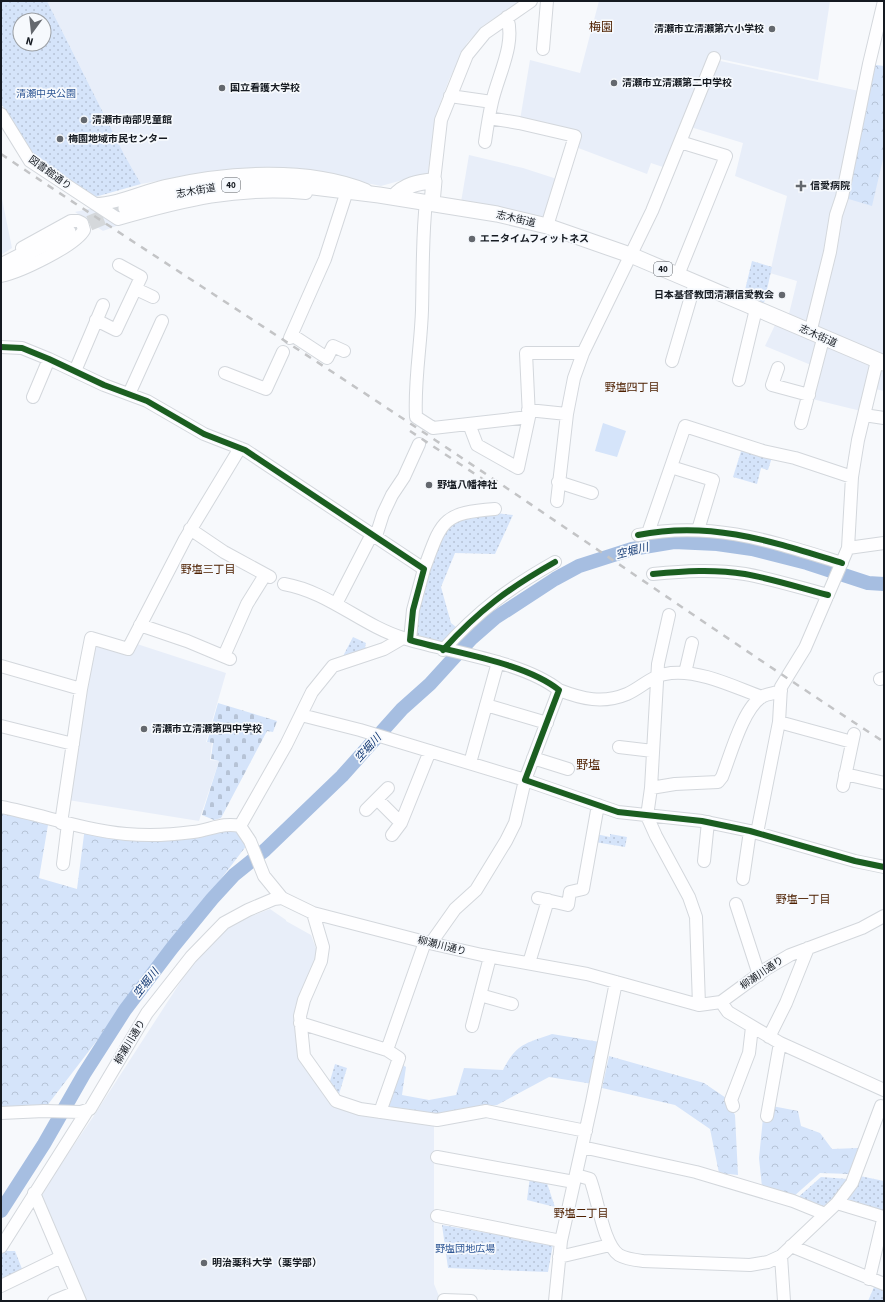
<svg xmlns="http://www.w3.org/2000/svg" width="885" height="1302" viewBox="0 0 885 1302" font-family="'Source Sans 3','Noto Sans JP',sans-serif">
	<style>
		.built { fill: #e8eef9 }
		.grass { fill: #d5e4fa }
		.forest { fill: url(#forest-crowns) }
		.cemetery { fill: url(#cemetery-stones) }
		.park { fill: url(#park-dots); fill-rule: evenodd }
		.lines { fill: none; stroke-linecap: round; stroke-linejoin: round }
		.river { stroke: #a6bee1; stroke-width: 14 }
		.major-tunnel { stroke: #d5d8db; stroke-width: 15; stroke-dasharray: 15 8; stroke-linecap: butt }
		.minor-casing { stroke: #d3d7dc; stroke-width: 14 }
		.major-casing { stroke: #d3d7dc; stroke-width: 17 }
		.minor { stroke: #fefeff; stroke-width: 12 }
		.major { stroke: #fefeff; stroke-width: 15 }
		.rail { stroke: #c3c4c6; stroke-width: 2.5; stroke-dasharray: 7 7; stroke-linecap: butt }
		.cycleway-casing { stroke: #f6f9fd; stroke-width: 8 }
		.cycleway { stroke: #1b5e20; stroke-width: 6 }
		.poi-dot { fill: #64686e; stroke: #f6f9fd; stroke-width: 1.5 }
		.labels { text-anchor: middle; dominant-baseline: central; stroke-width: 3.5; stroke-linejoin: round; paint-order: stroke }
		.shield { fill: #f6f9fd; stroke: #585d63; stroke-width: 1 }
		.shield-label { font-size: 9px; font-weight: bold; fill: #151a21 }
		.poi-label { font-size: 10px; font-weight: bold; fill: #151a21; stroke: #f6f9fd; text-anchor: start }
		.park-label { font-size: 10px; fill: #2f5795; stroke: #f6f9fd }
		.street-label { font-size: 10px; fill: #151a21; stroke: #f6f9fd }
		.neighbourhood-label { font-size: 11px; fill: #4e2001; stroke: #f6f9fd }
		.water-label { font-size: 11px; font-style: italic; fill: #0f3672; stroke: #f6f9fd }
		.quarter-label { font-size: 12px; fill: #4e2001; stroke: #f6f9fd }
	</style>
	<defs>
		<pattern id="forest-crowns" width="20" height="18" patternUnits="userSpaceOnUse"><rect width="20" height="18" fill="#d5e4fa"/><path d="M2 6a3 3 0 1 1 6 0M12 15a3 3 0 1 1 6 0" fill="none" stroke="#b6c3d6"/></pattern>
		<pattern id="cemetery-stones" width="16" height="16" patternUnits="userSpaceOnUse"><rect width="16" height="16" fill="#d5e4fa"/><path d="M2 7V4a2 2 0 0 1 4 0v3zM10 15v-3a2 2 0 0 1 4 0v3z" fill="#b6c3d6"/></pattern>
		<pattern id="park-dots" width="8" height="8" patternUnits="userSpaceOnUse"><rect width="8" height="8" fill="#d5e4fa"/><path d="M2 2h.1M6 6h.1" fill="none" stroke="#b6c3d6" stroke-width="1.8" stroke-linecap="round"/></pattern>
	</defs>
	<rect width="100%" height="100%" fill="#f7f9fc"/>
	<path class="built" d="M47 1H520L484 25 467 43 449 80 438 109 434 125 428 173 381 186 317 173 197 174 141 184 125 156Z
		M599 1H830L818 80 711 57 716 60 859 91 809 322 789 314 797 281 770 273 787 196 735 176 743 143 684 125 666 168 651 163 647 174 573 146 577 135 520 120 530 60 580 73Z
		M469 155 523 168 557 179 548 222 461 202Z
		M884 155V357L811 328 842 197Z
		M1 194 12 248 1 255Z
		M93 208 119 225 103 231 75 212Z
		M775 325 817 343 811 365 765 346Z
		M822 345 872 366 861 411 808 398Z
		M875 368 884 370V391L871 388Z
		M95 642 134 643 226 673 206 742 212 743 210 760 219 761 199 821 68 800Z
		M270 909 286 920V921L311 935 317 951 316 960 295 1007 296 1031 325 1094 434 1123V1284L441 1301H83L39 1196 93 1117 194 961 225 929 251 916Z"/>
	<path class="grass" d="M603 423 626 431 617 457 595 451Z"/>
	<path class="forest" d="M869 64 884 66V155L872 206 842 197Z
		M1 807 49 819 39 878 77 889 85 827 126 834 232 824 250 841 46 1107 1 1113Z
		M552 1034 600 1042 593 1084 549 1077 497 1105 437 1115 387 1109 401 1064 406 1067 402 1095 429 1100 456 1095 464 1068 503 1070C516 1044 526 1043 552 1034Z
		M609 1056 704 1083 726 1098 735 1115 738 1175 719 1173 710 1129 675 1105 602 1088Z
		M772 1106 798 1111 801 1126 820 1133 832 1149 858 1148 850 1174 820 1173 793 1197 762 1187 759 1158 763 1118Z"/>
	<path class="cemetery" d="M218 703 277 721 273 732 267 731 221 818 214 820 202 815 219 761 211 759 213 743 207 742Z"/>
	<path class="park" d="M1 1H47L125 156 141 184 95 197 32 159 1 103ZM20 20H44V44H20Z
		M752 261 772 267 764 303 744 294Z
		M743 445 773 454 768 470 761 468 757 484 733 477Z
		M496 513 513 515 495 554 455 553 441 587 451 623 461 631 443 650 410 640 413 610 449 519Z
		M353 637 366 643 365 647 371 650 341 660Z
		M596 834 610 837V834L627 837 625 847 595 842Z
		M335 1064 347 1068 339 1094 330 1081Z
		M530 1176 546 1180 555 1207 527 1200Z
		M860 1176 884 1181V1212L848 1204 846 1199Z
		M821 1177 848 1179 835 1197 824 1206 795 1200Z
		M442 1225 553 1244 548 1272 448 1268Z
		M1 1251H15L24 1274 1 1283Z
		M874 1287 884 1290V1301H868Z"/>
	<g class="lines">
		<path class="river" d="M1 1211 44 1144 84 1074 125 1010 172 948 212 899 234 875 265 850 342 776 402 709 430 684 471 639 495 618 555 579 579 566 632 549 674 542 717 544 752 549 807 563 868 583 884 584"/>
		<path class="major-tunnel" d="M68 232 126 208"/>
		<g class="minor-casing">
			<path id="minor" d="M543 49 547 1
				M450 96 492 102
				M1 114 30 161 118 219C185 200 236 187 306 193
				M489 118 519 123 575 136 547 226
				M485 142C487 128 489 115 492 102 498 75 516 44 507 17
				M434 181 441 120 467 55 485 33 531 1
				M426 202C422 238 423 273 422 310 421 345 414 381 416 417L433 428 529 417 526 353H583
				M95 204C117 204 143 191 165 186 226 172 307 166 366 190
				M678 275 726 156 680 142
				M1 276C20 272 75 246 84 230L82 223 78 221H71L22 248
				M136 289 153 297
				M96 320 116 330 141 277 119 265
				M810 333 830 252 836 215 842 197 869 64 884 1
				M292 335 327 358 333 346 344 351
				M290 338 325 259 347 191
				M1 347 22 348 49 359 104 385 147 401 204 434 245 450 424 569 413 610 410 640C454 653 524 662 559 690L525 780 618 812 702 821 750 831 855 861 884 867
				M672 361 695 283
				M778 368 772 385 809 395
				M75 371 103 305
				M225 373 266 389 283 352
				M739 380 756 309
				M129 394 162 321
				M33 397 49 359
				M528 410 567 414
				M864 415 884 418
				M801 423 823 339
				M469 424 477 445 518 468 529 417
				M671 467 713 480 698 530
				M558 482 592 493
				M557 501 567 414 574 378 583 353 652 211 714 58
				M190 529 224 552 270 577
				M648 533 685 426 763 451 795 458 852 477
				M638 535C711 520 774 542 842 563
				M376 536 383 514 392 495 404 477 419 444
				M848 548 884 543
				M424 569C442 521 441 513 495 509
				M653 574C684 571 714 569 745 574 773 579 801 588 828 595
				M284 584C329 592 361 625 403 638
				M336 604 372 534
				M669 615 658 664 651 788 647 816 656 836 689 897 696 917 699 1005
				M140 625 187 641 230 659
				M443 650C479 610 509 588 555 562
				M224 656 247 604 265 575
				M1 666 81 689
				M685 673 692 643
				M880 679 884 678
				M559 690C582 699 603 704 627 694 643 687 651 675 671 673 701 670 734 687 762 697
				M486 705 547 723
				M301 715 360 730 525 780 515 823 506 841 476 890 455 909 431 943
				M779 722 852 742
				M1 726 73 744
				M619 747 653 751
				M533 758 568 769
				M470 763 498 662
				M845 774 884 783
				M843 786 854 734
				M651 788 675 784 718 782 722 777C730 757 743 707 763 696 768 694 775 693 781 691
				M377 799 388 788
				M1 807C43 815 83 830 126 834 148 836 171 835 193 832 210 830 223 822 240 826L250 841 264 876 282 898
				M366 810 377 799 401 823
				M61 823 81 689 91 638 128 649 185 539 240 448
				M240 826 286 745 312 692 333 666 384 649 403 638 410 640
				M757 833 779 722 781 687 805 648 848 548 852 477 858 440 877 361
				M392 835 401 823 430 751
				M704 861 708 822
				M63 864 68 824
				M743 879 750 831
				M538 898 568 905 570 892 583 889 598 805
				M736 904 759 975
				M313 913 323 947 321 961 304 1000 300 1016 304 1056 336 1101 360 1109 437 1120 486 1111 586 1131
				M529 963 548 900
				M480 995 512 1004
				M721 1002 728 1012 780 1043 884 1090
				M300 1023 387 1050
				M472 1026 490 957
				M769 1037 786 1003 808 948
				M733 1106 731 1100 749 1053 752 1027
				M380 1112 399 1058 387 1050 425 942
				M1 1113 44 1111 81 1112 90 1109 147 1013 191 957 224 923 248 910 274 899 282 898 313 913 425 942 482 955 587 974 699 1005 721 1002 766 969 790 955 862 928 884 916
				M767 1116 780 1043
				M582 1147 696 1172 793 1201 825 1214
				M437 1157 574 1182
				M576 1175 590 1179C598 1199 603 1244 619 1255 626 1259 635 1260 643 1261L750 1265 768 1262 781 1256 837 1203 852 1183 881 1106
				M34 1193 80 1301
				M837 1203 880 1216 883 1220 869 1279
				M437 1216 561 1241
				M791 1246 884 1284
				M1 1247 87 1111
				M781 1256 784 1301
				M559 1257 610 1245
				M1 1286 61 1257
				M444 1300 471 1301
				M54 1301 76 1292
				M555 1301 561 1241 592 1102 616 982"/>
		</g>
		<g class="major-casing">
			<path id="major" d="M394 197C404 185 418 182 434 181L432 203
				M126 208 153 199 208 187 237 185 289 184 379 195 497 214 547 226 633 256 884 363
				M1 266 68 232"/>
		</g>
		<use href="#minor" class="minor"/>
		<use href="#major" class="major"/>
		<path class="rail" d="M1 154C153 256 307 354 459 456 601 551 741 649 884 742
			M410 431 487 482"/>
		<g class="cycleway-casing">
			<path id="cycleway" d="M1 347 22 348 49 359 104 385 147 401 204 434 245 450 424 569 413 610 410 640C454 653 524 662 559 690L525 780 618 812 702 821 750 831 855 861 884 867
				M638 535C711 520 774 542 842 563
				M653 574C684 571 714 569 745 574 773 579 801 588 828 595
				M443 650C479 610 509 588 555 562"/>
		</g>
		<use href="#cycleway" class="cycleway"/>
	</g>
	<g class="poi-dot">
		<circle cx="772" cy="29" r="4"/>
		<circle cx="614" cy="83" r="4"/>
		<circle cx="222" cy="88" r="4"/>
		<circle cx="84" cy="120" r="4"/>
		<circle cx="60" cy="139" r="4"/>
		<path d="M799 180h4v4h4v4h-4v4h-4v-4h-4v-4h4z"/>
		<circle cx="472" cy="239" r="4"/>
		<circle cx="782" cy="295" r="4"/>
		<circle cx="429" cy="485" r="4"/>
		<circle cx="144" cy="729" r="4"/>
		<circle cx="204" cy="1263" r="4"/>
	</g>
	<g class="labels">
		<g class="shield">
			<rect x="222" y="178" width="18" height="14" rx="3"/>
			<rect x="654" y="262" width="18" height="14" rx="3"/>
		</g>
		<g class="shield-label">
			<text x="231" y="185">40</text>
			<text x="663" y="269">40</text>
		</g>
		<g class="poi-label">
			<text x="764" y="29" text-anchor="end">清瀬市立清瀬第六小学校</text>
			<text x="622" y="83">清瀬市立清瀬第二中学校</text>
			<text x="230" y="88">国立看護大学校</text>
			<text x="92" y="120">清瀬市南部児童館</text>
			<text x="68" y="139">梅園地域市民センター</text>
			<text x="810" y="186">信愛病院</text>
			<text x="480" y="239">エニタイムフィットネス</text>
			<text x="774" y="295" text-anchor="end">日本基督教団清瀬信愛教会</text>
			<text x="437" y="485">野塩八幡神社</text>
			<text x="152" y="729">清瀬市立清瀬第四中学校</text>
			<text x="212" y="1263">明治薬科大学（薬学部）</text>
		</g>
		<g class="park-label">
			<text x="46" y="94">清瀬中央公園</text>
			<text x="465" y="1249">野塩団地広場</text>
		</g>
		<g class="street-label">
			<text transform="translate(50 173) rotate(36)">図書館通り</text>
			<text transform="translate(196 191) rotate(-10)">志木街道</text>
			<text transform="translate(516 219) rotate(13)">志木街道</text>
			<text transform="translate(818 336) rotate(24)">志木街道</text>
			<text transform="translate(442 946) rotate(14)">柳瀬川通り</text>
			<text transform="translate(762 973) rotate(-34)">柳瀬川通り</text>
			<text transform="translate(130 1042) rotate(-59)">柳瀬川通り</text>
		</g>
		<g class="neighbourhood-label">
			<text x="632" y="387">野塩四丁目</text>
			<text x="208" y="569">野塩三丁目</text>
			<text x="803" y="899">野塩一丁目</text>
			<text x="581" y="1213">野塩二丁目</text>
		</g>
		<g class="water-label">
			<text transform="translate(632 551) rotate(-14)">空堀川</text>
			<text transform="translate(368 748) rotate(-48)">空堀川</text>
			<text transform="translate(146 983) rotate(-52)">空堀川</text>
		</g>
		<g class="quarter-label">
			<text x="601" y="27">梅園</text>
			<text x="588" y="765">野塩</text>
		</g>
	</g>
	<rect width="885" height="1302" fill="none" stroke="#151a21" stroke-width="4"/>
	<g transform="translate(32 32) rotate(195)"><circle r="19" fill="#f6f9fd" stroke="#9ca0a5"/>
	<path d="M0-3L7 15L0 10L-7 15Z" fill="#64686e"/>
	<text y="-6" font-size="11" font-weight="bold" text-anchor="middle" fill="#151a21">N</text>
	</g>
</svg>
